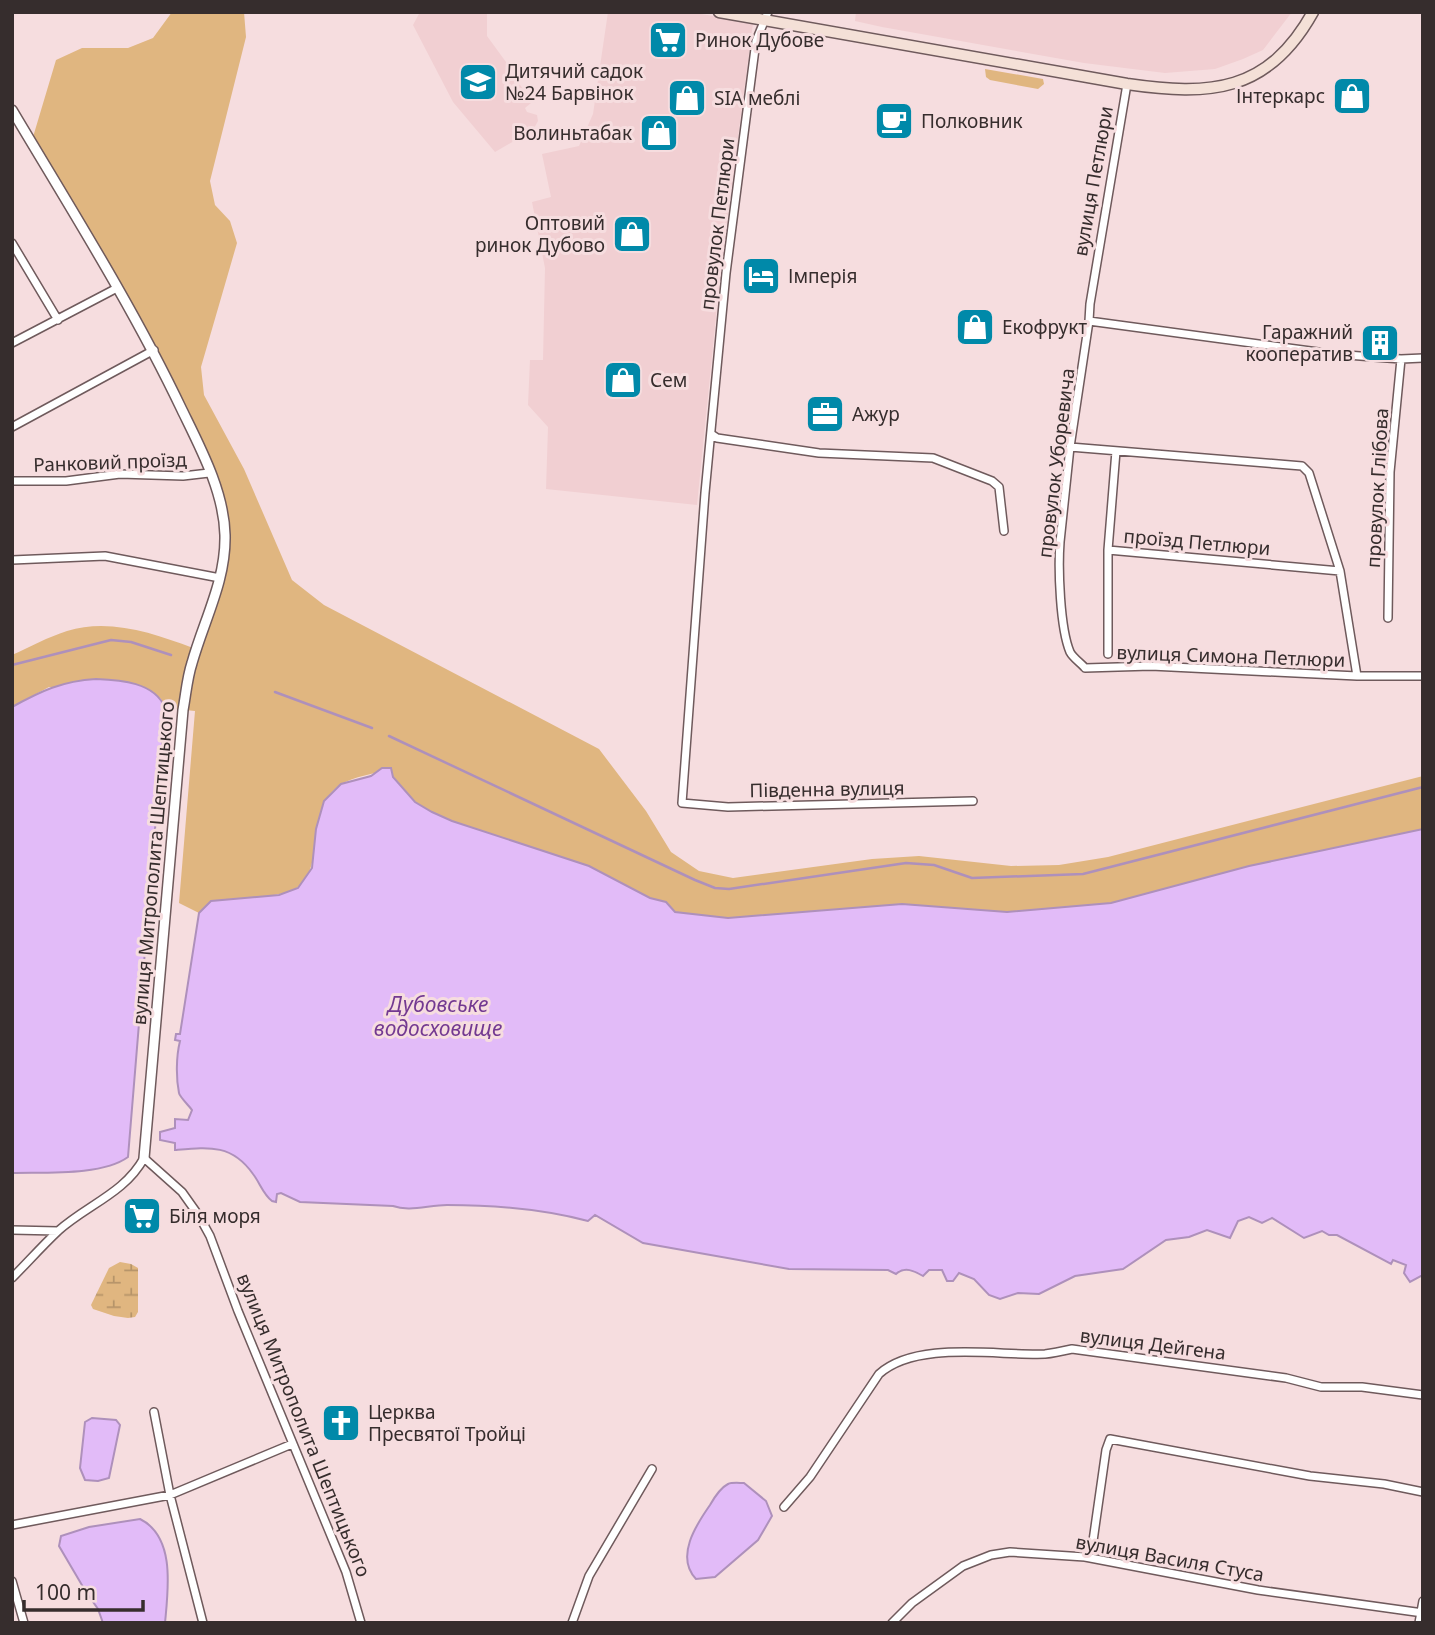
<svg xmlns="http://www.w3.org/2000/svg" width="1435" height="1635" viewBox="0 0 1435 1635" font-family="'Noto Sans',sans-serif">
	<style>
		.built { fill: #f1cfd2 }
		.green { fill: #e0b680 }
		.wetland { fill: url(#wetland-marsh) }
		.water { fill: #e2bbf8; stroke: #ae90bb; stroke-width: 2 }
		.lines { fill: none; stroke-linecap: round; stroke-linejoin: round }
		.stream { stroke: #ae90bb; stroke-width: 2.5 }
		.minor-casing { stroke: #6f5a5c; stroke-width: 10 }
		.tertiary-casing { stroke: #6f5a5c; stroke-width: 12 }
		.secondary-casing { stroke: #6f5a5c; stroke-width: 13 }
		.minor { stroke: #fff; stroke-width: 7 }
		.tertiary { stroke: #fff; stroke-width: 9 }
		.secondary { stroke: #f4e0d7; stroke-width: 10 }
		.labels { text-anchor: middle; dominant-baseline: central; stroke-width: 6; stroke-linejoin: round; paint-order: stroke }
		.poi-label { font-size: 19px; fill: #362d2d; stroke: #f6dddf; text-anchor: start }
		.street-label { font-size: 19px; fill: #362d2d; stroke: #f6dddf }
		.water-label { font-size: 21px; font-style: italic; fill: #733991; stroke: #f6dddf }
	</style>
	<defs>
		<pattern id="wetland-marsh" width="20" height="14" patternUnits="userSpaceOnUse" patternTransform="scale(1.75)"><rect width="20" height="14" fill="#e0b680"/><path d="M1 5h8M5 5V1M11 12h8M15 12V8" fill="none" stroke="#b69469"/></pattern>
	</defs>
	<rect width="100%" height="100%" fill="#f6dddf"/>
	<path class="built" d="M420 12H487V36L514 73V82L520 85 531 99V103L525 108 527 112 537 115 538 121 533 130 495 152 453 102 413 25Z
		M608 12H690L753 23 721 267 697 505 546 489 548 427 528 405 530 360H543L545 268 532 202 551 197 542 154 579 146 593 114Z
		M856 12H1292L1263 50 1243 59 1215 69 1165 73 1084 63 882 27 855 21Z"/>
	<path class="green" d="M172 12H244L246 37 210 181 215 205 230 221 237 243 201 367 204 395 244 469 292 580 324 605 599 749 646 811 671 852 699 871 733 878 872 859 919 856 1011 866 1059 865 1108 857 1423 776V829L1249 866 1111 903 1007 912 902 904 727 918 675 912 666 902 650 898 589 866 451 821 432 812 415 802 393 776 391 768C376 774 353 776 340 785 303 810 328 869 295 889 280 898 232 898 211 901L199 913 179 903 195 711 165 708 161 699 152 692 49 687 12 707V655C30 647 48 637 67 631 109 618 153 633 193 648L192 661C211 621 231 580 230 535 229 491 206 449 187 410 142 316 86 227 33 137L56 60 82 48H128L153 38Z
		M985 69 1043 79 1044 84 1038 89 990 80 986 77Z"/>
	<path class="wetland" d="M120 1262 131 1264 138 1268V1312L135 1317 128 1318 114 1316 93 1309 91 1305 109 1268Z"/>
	<path class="water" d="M96 679C120 680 155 682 165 708L128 1157C102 1176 44 1172 12 1173V707C41 691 62 681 96 679Z
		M382 768H391L393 777 415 802 432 812 452 821 589 866 650 898 666 902 675 912 728 918 902 904 1007 912 1111 903 1249 866 1423 829V1275L1410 1282 1404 1273 1406 1265 1393 1260 1391 1264 1337 1235H1329L1322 1231 1304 1238 1272 1218 1262 1223 1249 1217 1238 1221 1230 1238 1207 1230 1189 1237 1166 1240 1123 1269 1075 1276 1039 1294 1018 1293 1000 1299 989 1295 974 1279 959 1273 953 1281H947L942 1270H929L923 1276C914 1271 905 1266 896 1274L888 1270 789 1269 643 1243 595 1215 588 1221C543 1209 493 1205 447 1205 429 1205 409 1212 393 1206L300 1202 281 1193 277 1194 276 1202 272 1201C263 1194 260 1183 253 1174 232 1144 209 1147 175 1150V1143L160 1140V1132L175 1128V1119L188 1120 192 1110C190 1107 179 1096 179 1093 176 1078 176 1057 180 1041L175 1040 176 1034H180L199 913 211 901 279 895 298 888 312 868 316 829 324 801 341 784 371 776Z
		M92 1418 116 1420 120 1425 109 1478 98 1481 85 1480 80 1468 85 1422Z
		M744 1483 766 1501 772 1516 758 1540 715 1577 696 1579C675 1557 696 1525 710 1505 714 1498 720 1488 728 1484 732 1482 739 1483 744 1483Z
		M140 1519C176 1537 168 1590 165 1623H103L98 1609 86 1592 59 1546 61 1536 89 1527Z"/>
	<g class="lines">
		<path class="stream" d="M12 665 111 640 131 642 171 655
			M275 692 372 728
			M389 736 695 880 715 888 729 889 906 863 934 865 972 878 1083 874 1423 787"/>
		<g class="minor-casing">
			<path id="minor" d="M768 12 756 41 726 273 705 493 682 803 728 807 973 801
				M1127 84 1090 304 1089 321 1070 447 1060 542C1058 569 1060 628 1070 652 1073 658 1081 663 1085 668L1151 666 1357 676H1423
				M12 243 58 320
				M1089 321 1333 354 1401 359 1423 358
				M12 343 117 288
				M12 427 154 350
				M711 434 717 438 819 453 933 458 992 481 999 487 1004 531
				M1070 447 1302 466 1309 473 1340 571 1357 676
				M1116 451 1108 550 1340 571
				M12 481H66L120 474 183 476 209 473
				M12 560 105 556 220 578
				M1388 618 1390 472 1401 359
				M1108 654V550
				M12 1230 58 1231
				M12 1278C27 1263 42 1246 58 1231 87 1205 125 1193 144 1158L182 1192 199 1216 210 1236 238 1311 346 1572 361 1623
				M154 1412 170 1495 203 1623
				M784 1507 810 1477 879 1374C917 1340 998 1356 1045 1354 1054 1353 1063 1351 1072 1349L1286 1378 1321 1387H1362L1423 1395
				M12 1525 170 1495 292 1444
				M1085 1557 1092 1548 1106 1450 1110 1439 1310 1476 1384 1484 1423 1492
				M12 1581 24 1623
				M572 1623 589 1576 652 1469
				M892 1623 912 1603 963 1566 991 1555 1010 1552 1085 1557 1258 1590 1423 1613
				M1419 1623 1423 1601"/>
		</g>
		<g class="tertiary-casing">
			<path id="tertiary" d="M12 110C71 209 133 307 182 410 201 449 224 492 225 535 226 581 204 620 192 663 187 678 186 694 183 710L144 1158"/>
		</g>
		<g class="secondary-casing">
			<path id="secondary" d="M719 12 1127 84C1210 96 1268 93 1313 12"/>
		</g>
		<use href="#minor" class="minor"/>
		<use href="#tertiary" class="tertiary"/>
		<use href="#secondary" class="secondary"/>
	</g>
	<defs>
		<g id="supermarket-square" transform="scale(2.0125)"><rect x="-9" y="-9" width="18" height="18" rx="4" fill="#0089a9" stroke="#f6dddf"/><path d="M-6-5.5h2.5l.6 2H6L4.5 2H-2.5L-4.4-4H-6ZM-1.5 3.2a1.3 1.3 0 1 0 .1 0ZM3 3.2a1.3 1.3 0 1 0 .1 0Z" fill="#fff"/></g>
		<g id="school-square" transform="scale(2.0125)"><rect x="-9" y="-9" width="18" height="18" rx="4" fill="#0089a9" stroke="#f6dddf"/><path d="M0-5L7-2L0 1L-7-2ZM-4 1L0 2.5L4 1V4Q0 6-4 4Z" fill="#fff"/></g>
		<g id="shop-square" transform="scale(2.0125)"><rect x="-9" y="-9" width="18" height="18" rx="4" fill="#0089a9" stroke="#f6dddf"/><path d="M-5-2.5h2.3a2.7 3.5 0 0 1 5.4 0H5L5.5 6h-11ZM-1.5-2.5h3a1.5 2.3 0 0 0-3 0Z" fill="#fff"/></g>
		<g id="cafe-square" transform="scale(2.0125)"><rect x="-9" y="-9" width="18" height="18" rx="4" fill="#0089a9" stroke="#f6dddf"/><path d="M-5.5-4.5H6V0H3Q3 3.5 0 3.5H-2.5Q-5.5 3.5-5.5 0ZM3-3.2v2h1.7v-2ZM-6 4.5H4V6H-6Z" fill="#fff"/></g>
		<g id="hotel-square" transform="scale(2.0125)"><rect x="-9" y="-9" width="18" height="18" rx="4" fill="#0089a9" stroke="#f6dddf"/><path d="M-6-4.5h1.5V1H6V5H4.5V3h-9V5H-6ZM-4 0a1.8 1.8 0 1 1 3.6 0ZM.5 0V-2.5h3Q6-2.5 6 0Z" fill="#fff"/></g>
		<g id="building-square" transform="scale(2.0125)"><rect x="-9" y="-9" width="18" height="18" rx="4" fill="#0089a9" stroke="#f6dddf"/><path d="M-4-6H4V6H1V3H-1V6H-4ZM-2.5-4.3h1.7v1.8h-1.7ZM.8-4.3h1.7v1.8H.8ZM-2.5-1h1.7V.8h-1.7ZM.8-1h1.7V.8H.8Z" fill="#fff"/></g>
		<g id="office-square" transform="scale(2.0125)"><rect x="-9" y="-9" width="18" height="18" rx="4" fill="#0089a9" stroke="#f6dddf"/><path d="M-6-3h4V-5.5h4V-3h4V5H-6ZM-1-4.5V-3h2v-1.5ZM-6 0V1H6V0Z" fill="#fff"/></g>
		<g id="church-square" transform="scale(2.0125)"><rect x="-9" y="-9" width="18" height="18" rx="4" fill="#0089a9" stroke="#f6dddf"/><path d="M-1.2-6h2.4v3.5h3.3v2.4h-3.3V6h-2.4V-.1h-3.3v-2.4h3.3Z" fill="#fff"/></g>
	</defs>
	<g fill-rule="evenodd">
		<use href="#supermarket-square" x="668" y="40"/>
		<use href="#school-square" x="478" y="82"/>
		<use href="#shop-square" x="1352" y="96"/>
		<use href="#shop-square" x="687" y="98"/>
		<use href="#cafe-square" x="894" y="121"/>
		<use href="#shop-square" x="659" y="133"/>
		<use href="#shop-square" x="632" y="234"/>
		<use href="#hotel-square" x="761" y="276"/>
		<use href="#shop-square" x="975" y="327"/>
		<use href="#building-square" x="1380" y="343"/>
		<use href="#shop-square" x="623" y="380"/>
		<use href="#office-square" x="825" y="414"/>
		<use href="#supermarket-square" x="142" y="1216"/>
		<use href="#church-square" x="341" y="1423"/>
	</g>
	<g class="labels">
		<g class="poi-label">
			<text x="695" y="40">Ринок Дубове</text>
			<text x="505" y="71">Дитячий садок<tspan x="505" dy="22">№24 Барвінок</tspan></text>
			<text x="1325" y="96" text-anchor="end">Інтеркарс</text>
			<text x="714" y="98">SIA меблі</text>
			<text x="921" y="121">Полковник</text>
			<text x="632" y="133" text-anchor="end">Волиньтабак</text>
			<text x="605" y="223" text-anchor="end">Оптовий<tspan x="605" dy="22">ринок Дубово</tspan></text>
			<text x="788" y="276">Імперія</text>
			<text x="1002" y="327">Екофрукт</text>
			<text x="1353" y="332" text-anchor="end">Гаражний<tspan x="1353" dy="22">кооператив</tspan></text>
			<text x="650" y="380">Сем</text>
			<text x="852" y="414">Ажур</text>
			<text x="169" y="1216">Біля моря</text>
			<text x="368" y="1412">Церква<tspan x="368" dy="22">Пресвятої Тройці</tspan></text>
		</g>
		<g class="street-label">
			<text transform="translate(1093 181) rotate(-80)">вулиця Петлюри</text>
			<text transform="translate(717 224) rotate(-83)">провулок Петлюри</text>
			<text transform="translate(110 462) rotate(-2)">Ранковий проїзд</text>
			<text transform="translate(1056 463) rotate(-83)">провулок Уборевича</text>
			<text transform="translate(1377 488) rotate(-87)">провулок Глібова</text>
			<text transform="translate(1197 542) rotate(5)">проїзд Петлюри</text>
			<text transform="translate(1231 656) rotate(2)">вулиця Симона Петлюри</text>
			<text transform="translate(827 789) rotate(-1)">Південна вулиця</text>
			<text transform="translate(153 863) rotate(-85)">вулиця Митрополита Шептицького</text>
			<text transform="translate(1153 1344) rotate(7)">вулиця Дейгена</text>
			<text transform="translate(304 1425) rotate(68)">вулиця Митрополита Шептицького</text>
			<text transform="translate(1170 1558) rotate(10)">вулиця Василя Стуса</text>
		</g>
		<g class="water-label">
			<text x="438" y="1004">Дубовське<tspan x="438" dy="24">водосховище</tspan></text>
		</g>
	</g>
	<rect width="1435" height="1635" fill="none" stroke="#362d2d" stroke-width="28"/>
	<path d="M24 1600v10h119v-10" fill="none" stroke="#362d2d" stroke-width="3.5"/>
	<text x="35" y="1600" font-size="21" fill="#362d2d" stroke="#f6dddf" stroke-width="5" paint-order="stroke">100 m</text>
</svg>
